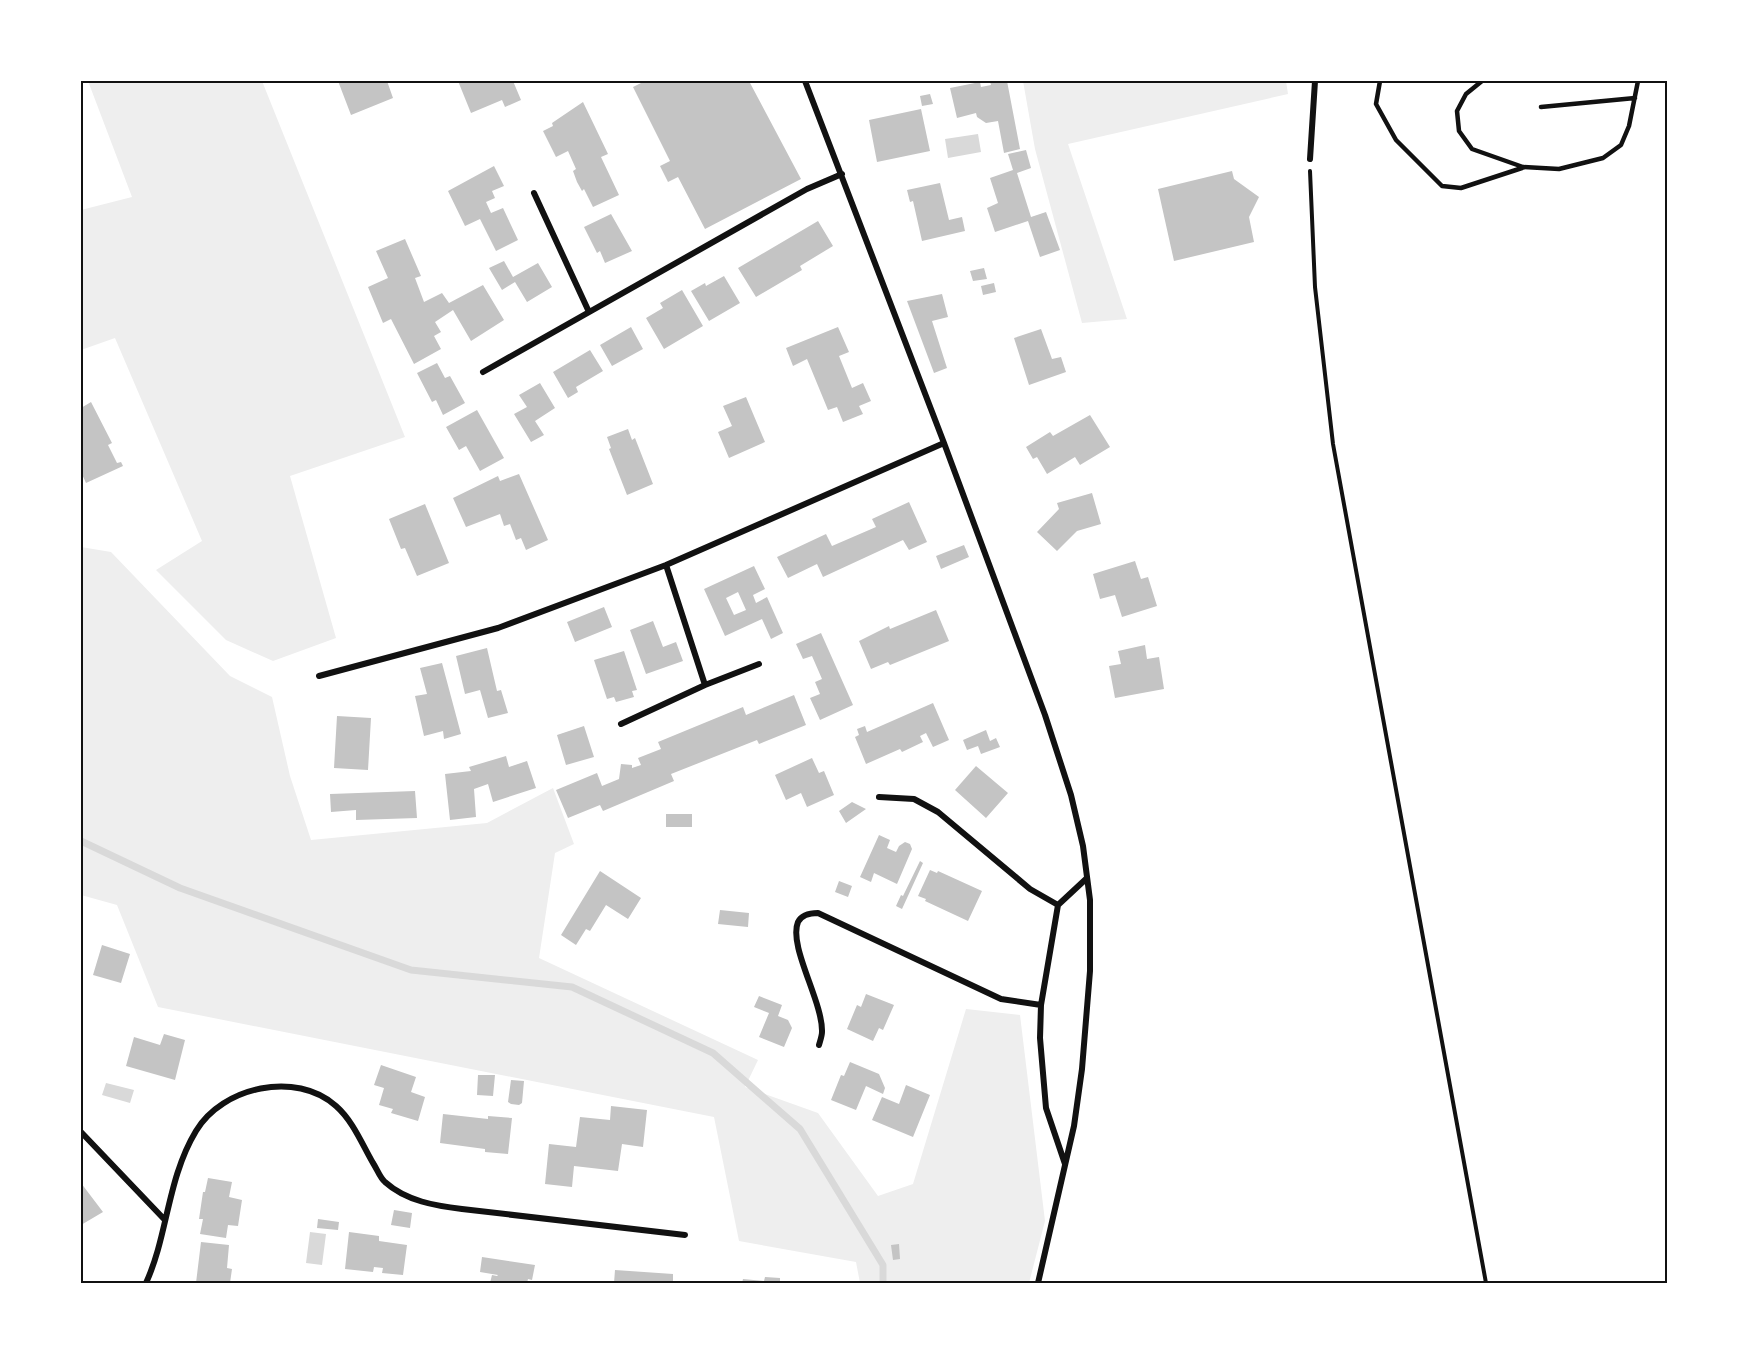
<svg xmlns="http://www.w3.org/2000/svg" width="1749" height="1364" viewBox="0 0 1749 1364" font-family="'Titillium Web',sans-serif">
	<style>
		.green { fill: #eee }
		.water { fill: #d9d9d9 }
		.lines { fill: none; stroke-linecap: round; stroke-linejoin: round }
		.stream { stroke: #d9d9d9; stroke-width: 7 }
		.building { fill: #c4c4c4; fill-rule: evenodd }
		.path { stroke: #111; stroke-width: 4 }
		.service { stroke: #111; stroke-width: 4.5 }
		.minor { stroke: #111; stroke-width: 6 }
		.neatline { fill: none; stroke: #111; stroke-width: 2 }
	</style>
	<rect width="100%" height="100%" fill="#fff"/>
	<path class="green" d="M88 81H262L405 437 290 476 336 638 273 661 226 640 156 570 202 541 115 338 81 350V210L132 197Z
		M1023 81H1286L1288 94 1068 144 1127 319 1082 323 1035 149Z
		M81 547 111 552 230 676 272 697 290 776 311 840 487 823 553 788 574 844 555 853 539 958 758 1060 745 1087 818 1113 878 1196 913 1184 966 1009 1020 1015 1045 1221 1029 1283H860L856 1262 739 1241 714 1117 158 1007 117 905 81 895Z"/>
	<path class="water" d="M978 134 981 152 948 158 945 139Z
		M106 1083 134 1090 130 1103 102 1095Z
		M310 1232 326 1234 322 1265 306 1263Z"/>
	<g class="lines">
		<path class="stream" d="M81 841 180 888 411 970 572 987 713 1053 800 1129 883 1265V1283"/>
	</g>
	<path class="building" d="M338 81H387L393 98 351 115Z
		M458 81H513L521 100 505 107 502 100 471 113Z
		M645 81H749L801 179 705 229 678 177 668 182 660 166 670 161 633 87Z
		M990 81H1007L1020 149 1004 153 998 121 986 123 977 117 976 113 957 118 950 88 980 82 981 87 991 85Z
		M930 94 933 104 922 106 920 96Z
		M583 102 608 154 601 157 619 195 593 207 584 189 582 191 577 182 573 171 576 169 568 151 556 157 543 131 553 126 552 123Z
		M921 109 930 151 877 162 869 120Z
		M1026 150 1031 168 1017 173 1031 217 1046 212 1060 250 1040 257 1028 221 995 232 987 208 998 203 990 178 1013 170 1008 154Z
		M494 166 504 186 492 191 495 198 486 202 491 213 503 208 518 240 496 251 480 219 465 226 448 191Z
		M1232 171 1234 179 1259 197 1249 217 1254 242 1174 261 1158 189Z
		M940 183 949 220 962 217 965 231 922 241 913 201 910 202 907 190Z
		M611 214 632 251 605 263 600 251 597 253 584 227Z
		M818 221 833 246 800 266 802 270 756 297 738 268Z
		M405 239 421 276 415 278 424 302 442 293 449 303 483 285 504 320 471 341 453 310 435 322 441 332 434 336 441 349 414 364 391 319 383 323 368 287 388 278 376 251Z
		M504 261 513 277 538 263 552 287 527 302 515 282 502 290 489 268Z
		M984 268 987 279 973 281 970 271Z
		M724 276 740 303 709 321 691 291 705 283 706 286Z
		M994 283 996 292 983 295 981 286Z
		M682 290 703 326 664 349 646 318 663 308 660 303Z
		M942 294 948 317 932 321 947 368 934 373 907 301Z
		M631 327 643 349 612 366 600 345Z
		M838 327 849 352 839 356 852 388 863 383 871 401 859 406 863 414 843 422 837 407 828 410 807 359 793 366 786 348Z
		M1041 329 1052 359 1061 357 1066 372 1029 385 1014 338Z
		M590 350 603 371 576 387 578 392 568 398 553 372Z
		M437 363 445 378 450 376 465 403 443 415 436 400 432 402 417 373Z
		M540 383 555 408 535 421 544 435 531 442 514 414 527 407 519 395Z
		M746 397 765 442 729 458 718 432 732 426 723 406Z
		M91 402 112 443 108 445 117 463 121 462 123 466 86 483 81 472V408Z
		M477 410 504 458 480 471 466 446 459 450 446 427Z
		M1090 415 1110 447 1080 465 1075 457 1047 474 1037 457 1033 459 1026 447 1050 432 1053 436Z
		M628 429 632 440 635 438 653 484 627 495 609 449 611 448 607 437Z
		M519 474 548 540 526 550 521 538 516 540 510 524 504 526 500 514 466 527 453 498 498 476 500 481Z
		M1092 493 1101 524 1077 531 1057 551 1037 532 1059 509 1057 503Z
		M909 502 927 542 909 550 903 540 823 577 817 564 788 578 777 557 826 534 832 546 876 527 872 519Z
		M425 504 449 563 417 576 405 548 401 549 389 519Z
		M964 545 969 557 941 569 936 556Z
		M1135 561 1141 579 1148 577 1157 606 1122 617 1115 595 1100 599 1093 574Z
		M754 566 765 589 753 595 756 603 767 597 783 633 771 639 762 619 725 636 704 589ZM738 592 746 610 734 615 726 598Z
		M604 607 612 627 575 642 567 622Z
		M936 610 949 641 890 665 888 662 871 669 859 641 889 626 890 629Z
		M653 621 663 647 676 642 683 661 646 674 630 630Z
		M821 633 853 705 820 720 810 698 820 694 815 682 822 679 812 656 803 659 796 644Z
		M1145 645 1147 659 1159 657 1164 689 1115 698 1109 666 1121 664 1118 651Z
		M487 648 497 691 501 690 508 713 488 718 480 690 465 694 456 656Z
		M624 651 637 690 632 691 634 697 616 702 614 697 607 699 594 660Z
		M442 663 461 734 444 739 443 731 424 736 415 696 427 694 420 668Z
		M794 695 806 725 759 744 757 740 671 774 674 781 603 811 600 805 568 818 556 790 597 773 602 786 619 779 621 764 632 765V768L641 765 638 758 661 749 658 742 743 707 746 715Z
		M933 703 949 740 933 747 926 733 920 736 923 742 902 752 900 749 866 764 855 737 859 735 857 729 865 726 867 732Z
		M337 716 371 718 368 770 334 768Z
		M584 726 594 757 566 765 557 735Z
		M986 730 990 741 996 738 1000 747 981 754 978 746 967 750 963 740Z
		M506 756 509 767 527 761 536 788 493 802 488 784 474 789 476 817 450 820 445 774 471 771 469 767Z
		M812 758 819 773 824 771 834 795 807 807 801 793 786 800 775 775Z
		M976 766 1008 793 986 818 955 790Z
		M415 791 417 818 356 820V810L331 812 330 794Z
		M852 802 866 809 846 823 839 811Z
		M666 814H692V827H666Z
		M879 835 890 840 887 848 896 852 899 846 905 842 910 844 912 849 897 884 874 873 871 882 860 877Z
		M920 861 923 863 902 909 896 906 901 895 903 896Z
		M930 870 937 873 938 871 982 891 968 921 925 901 926 899 918 896Z
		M600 871 641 898 628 919 606 905 590 931 586 929 576 945 561 935Z
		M839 881 852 886 848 897 835 892Z
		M720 910 749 913 748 927 718 924Z
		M102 945 130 954 121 983 93 975Z
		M866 994 894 1005 883 1030 879 1028 873 1041 847 1029 857 1005 861 1007Z
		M759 996 782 1005 778 1016 788 1020 792 1028 784 1047 759 1037 769 1013 754 1007Z
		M164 1034 185 1040 175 1080 126 1066 134 1037 160 1045Z
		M850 1062 879 1074 885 1088 883 1094 866 1086 856 1110 831 1100 841 1075 844 1076Z
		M381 1065 416 1077 411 1092 425 1097 418 1121 391 1113 393 1109 379 1105 384 1088 374 1085Z
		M478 1075H495L493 1096 477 1095Z
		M511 1080 524 1081 522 1103 519 1105 511 1104 508 1102Z
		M906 1085 930 1095 913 1137 872 1120 882 1097 899 1104Z
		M611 1106 647 1110 643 1147 622 1144 618 1171 574 1166 572 1187 545 1184 549 1144 576 1147 580 1117 610 1120Z
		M443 1114 488 1119V1116L512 1118 508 1154 485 1152V1149L440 1143Z
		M208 1178 232 1182 229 1197 242 1200 238 1226 228 1225 226 1238 200 1234 203 1219H199L203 1192H205Z
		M81 1183 103 1212 81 1225Z
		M394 1210 412 1213 410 1228 391 1225Z
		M318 1219 339 1222 338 1230 317 1228Z
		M349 1232 379 1236V1241L407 1245 403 1275 382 1273 383 1268 374 1267 373 1272 345 1269Z
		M201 1242 229 1245 227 1268 232 1269 230 1283H196Z
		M899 1244 900 1259 893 1260 891 1245Z
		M482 1257 535 1265 532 1280 528 1279 527 1283H490L492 1275 497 1276 498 1275 480 1272Z
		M615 1270 673 1274V1283H614Z
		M765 1277 780 1278V1283H742L743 1279 764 1281Z"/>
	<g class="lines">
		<path class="path" d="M1310 171 1315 287 1333 444 1486 1283"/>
		<path class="service" d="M1380 81 1376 104 1396 140 1442 186 1461 188 1522 168
			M1482 81 1466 94 1457 111 1459 131 1472 149 1523 167 1559 169 1603 158 1621 145 1629 126 1638 81
			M1541 107 1635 98"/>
		<path class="minor" d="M805 81 944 443 1045 715 1071 795 1083 846 1090 900V971L1082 1069 1074 1126 1038 1283
			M1310 159 1315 81
			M534 193 589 312
			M483 372 807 189 842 174
			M666 565 705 685
			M319 676 498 628 666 565 944 443
			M621 724 705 685 759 664
			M879 797 914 799 938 812 1030 889 1058 905
			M819 1045C820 1041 822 1036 822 1032 823 1002 788 946 798 922 802 914 811 913 818 913L1001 999 1041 1005
			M81 1132 164 1219
			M1065 1164 1046 1108 1040 1038 1041 1005 1058 905 1087 878
			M146 1283C168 1235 167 1179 196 1131 222 1087 296 1070 336 1106 353 1121 362 1144 373 1163 377 1169 380 1178 385 1182 406 1201 436 1206 462 1209L685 1235"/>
	</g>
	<rect width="1749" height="1364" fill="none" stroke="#ffffff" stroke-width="165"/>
	<rect x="82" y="82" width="1584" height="1200" class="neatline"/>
</svg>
